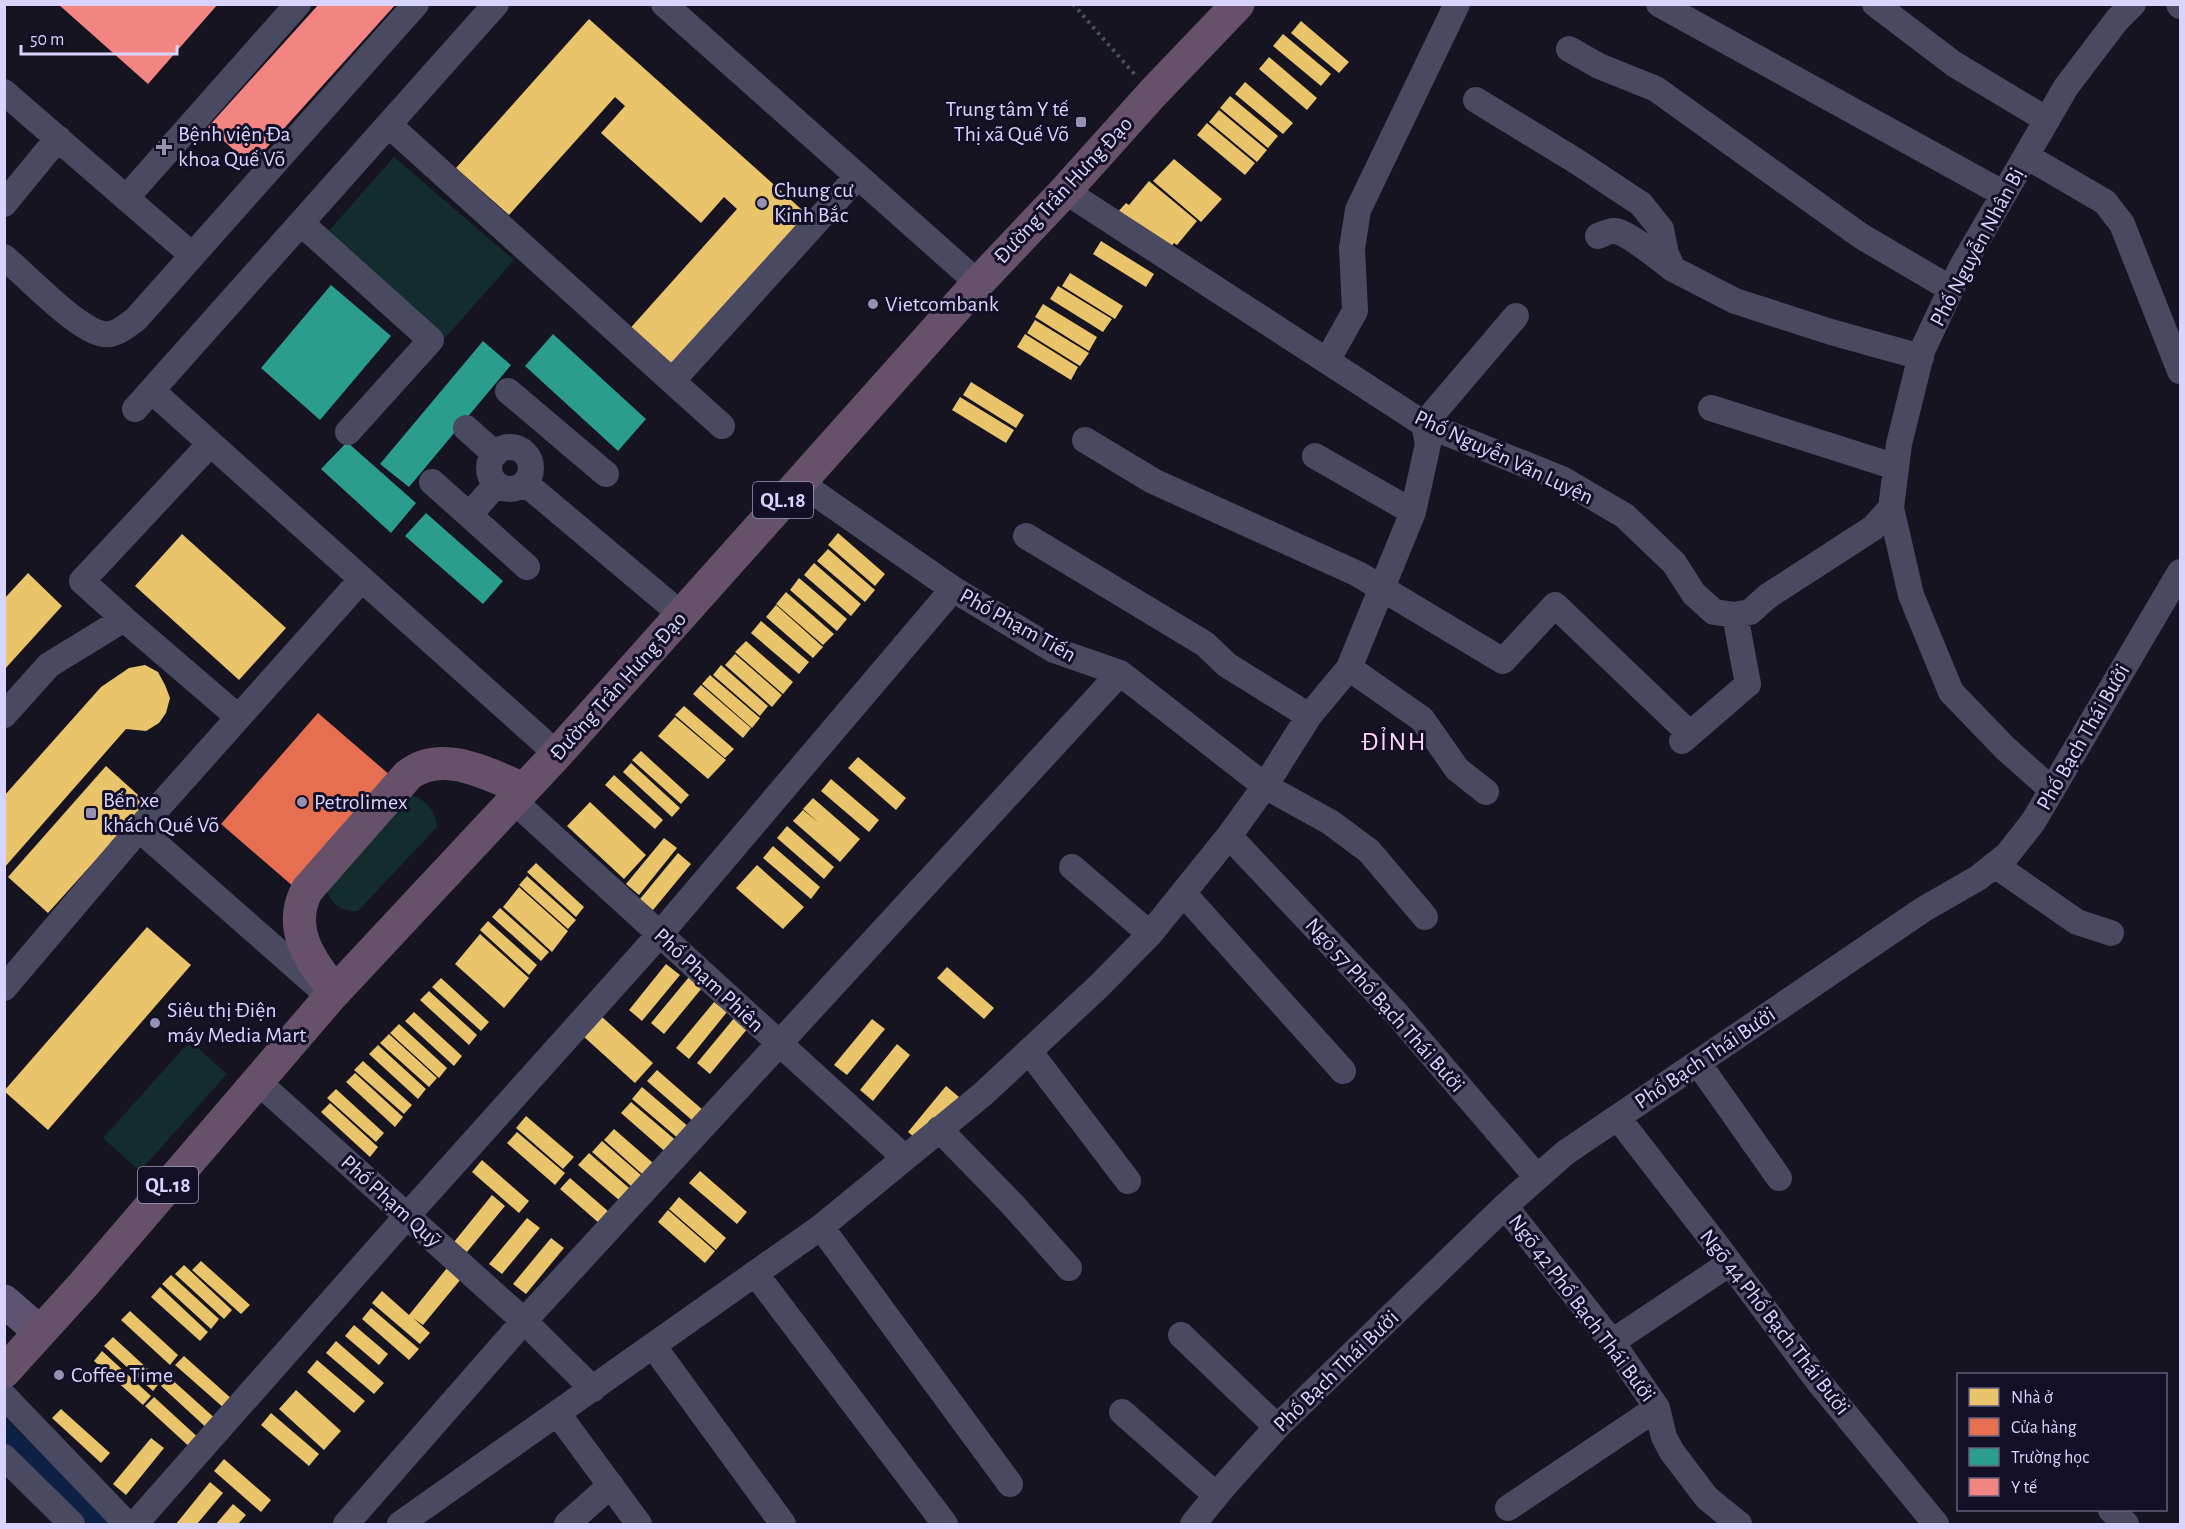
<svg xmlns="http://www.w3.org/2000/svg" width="2185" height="1529" viewBox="0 0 2185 1529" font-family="'Alegreya Sans',sans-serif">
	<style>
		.green { fill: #132c2d }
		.water { fill: #0d2144 }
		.homes { fill: #e9c46a }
		.shops { fill: #e76f51 }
		.schools { fill: #2a9d8f }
		.health { fill: #f28482 }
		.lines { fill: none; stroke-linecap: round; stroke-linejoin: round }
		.path { stroke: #44505f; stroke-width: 4; stroke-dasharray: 3 4.5; stroke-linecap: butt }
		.minor { stroke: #4a4962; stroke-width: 26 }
		.major { stroke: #5e5373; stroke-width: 33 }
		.highway { stroke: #67516a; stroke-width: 33 }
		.poi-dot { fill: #9591b1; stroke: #130f26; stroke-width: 2 }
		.labels { text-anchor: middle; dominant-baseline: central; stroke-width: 6; stroke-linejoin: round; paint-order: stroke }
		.shield { fill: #130f26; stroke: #9e99be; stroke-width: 1.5 }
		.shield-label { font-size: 21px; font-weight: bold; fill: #d9d4ff }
		.poi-label { font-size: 22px; fill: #d9d4ff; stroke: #130f26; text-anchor: start }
		.street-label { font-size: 22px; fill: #d9d4ff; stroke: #130f26 }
		.quarter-label { font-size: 26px; letter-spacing: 1.5px; fill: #ffd6f0; stroke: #130f26 }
	</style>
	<rect width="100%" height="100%" fill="#161421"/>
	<path class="green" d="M394 157 514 260 445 338 327 233Z
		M409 794C426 800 435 809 437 827L358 911C339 912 330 903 325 885Z
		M190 1041 227 1074 140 1171 103 1138Z"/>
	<path class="water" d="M4 1417 114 1524H87L5 1443Z"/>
	<path class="homes" d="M589 19 819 225 680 381 626 333 737 209 724 197 701 223 601 133 625 106 615 97 509 215 456 168Z
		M1301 21 1349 62 1339 73 1291 33Z
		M1283 34 1331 74 1321 86 1273 46Z
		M1269 57 1317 98 1307 110 1259 69Z
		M1245 82 1293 123 1283 134 1235 94Z
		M1230 96 1278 136 1268 148 1220 108Z
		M1219 110 1267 150 1257 162 1209 122Z
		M1207 123 1255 163 1245 175 1197 135Z
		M1174 159 1222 199 1201 222 1153 181Z
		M1149 181 1197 221 1177 245 1174 243 1165 254 1116 214 1126 203 1129 205Z
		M1101 241 1154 274 1146 287 1093 254Z
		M1070 273 1123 306 1115 319 1062 286Z
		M1058 286 1112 319 1103 332 1050 299Z
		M1043 304 1097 337 1089 351 1035 317Z
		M1035 320 1089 353 1080 366 1027 333Z
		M1025 334 1078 367 1071 380 1017 347Z
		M971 382 1024 415 1016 428 963 395Z
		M960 397 1014 430 1006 443 952 410Z
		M838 533 885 574 875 586 828 545Z
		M182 534 286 628 239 680 135 586Z
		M828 549 875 590 865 602 817 561Z
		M814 563 861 604 851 616 804 575Z
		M28 573 62 606 4 670V599Z
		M799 578 847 619 837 631 790 590Z
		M786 592 834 634 823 645 776 604Z
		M776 605 823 647 813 658 766 617Z
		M761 621 809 662 799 674 751 633Z
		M746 641 793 682 783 694 735 652Z
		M735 654 782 695 772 707 725 665Z
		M145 665 158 672 165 685 170 698 166 713 159 723 146 731 126 729 4 868V796L101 687 129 668Z
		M721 665 768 706 760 716 713 675Z
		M710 675 760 718 752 728 702 684Z
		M701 685 751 728 743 738 693 694Z
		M684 706 734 749 725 758 675 715Z
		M675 717 726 760 708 779 658 736Z
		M641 751 689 795 681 804 632 760Z
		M858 757 906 798 896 810 848 768Z
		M631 763 680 808 672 817 623 772Z
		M106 766 147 803 48 913 8 877Z
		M614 775 663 820 655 829 605 785Z
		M831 779 879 820 869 832 821 791Z
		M813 798 860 839 840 862 793 821 803 810 819 823 803 809Z
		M590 802 646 855 624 879 567 826Z
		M787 826 834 867 824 879 777 838Z
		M664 838 677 848 639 895 626 884Z
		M773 846 820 887 811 899 763 858Z
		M678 853 691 864 653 910 640 899Z
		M536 863 584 907 576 917 527 872Z
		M757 865 804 907 783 929 736 888Z
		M527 876 576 920 568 929 519 885Z
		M519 887 568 931 552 952 503 907Z
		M500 908 549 952 541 961 492 917Z
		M488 921 537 965 529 975 480 930Z
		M147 927 191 965 48 1130 4 1091Z
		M480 934 529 978 504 1008 455 964Z
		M666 964 680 975 642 1021 629 1010Z
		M947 967 994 1008 984 1019 937 978Z
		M689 977 702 988 664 1034 651 1023Z
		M441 978 489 1022 481 1031 432 987Z
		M429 991 477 1035 469 1045 420 1000Z
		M714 1002 727 1012 689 1059 676 1048Z
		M414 1012 462 1056 454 1066 405 1021Z
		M601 1016 653 1063 635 1083 583 1036Z
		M735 1017 748 1028 710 1074 697 1063Z
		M872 1019 885 1029 847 1075 834 1065Z
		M399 1024 447 1068 439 1078 390 1033Z
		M389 1034 437 1078 429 1087 380 1043Z
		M897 1044 910 1055 873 1101 860 1090Z
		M378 1045 426 1089 418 1099 369 1054Z
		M363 1061 412 1105 404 1114 354 1070Z
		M657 1070 704 1111 694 1122 647 1081Z
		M355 1073 403 1117 395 1127 346 1082Z
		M946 1086 959 1097 921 1143 908 1132Z
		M642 1087 690 1128 680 1140 632 1099Z
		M336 1089 384 1133 376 1142 327 1098Z
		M631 1102 679 1143 669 1155 621 1113Z
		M330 1103 378 1147 370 1157 321 1112Z
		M526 1116 574 1157 563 1169 516 1128Z
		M614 1129 661 1170 651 1182 604 1140Z
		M517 1132 565 1173 555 1185 507 1143Z
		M602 1141 649 1182 639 1193 592 1152Z
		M589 1153 636 1194 626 1206 578 1165Z
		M482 1160 529 1201 519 1213 472 1172Z
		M700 1171 747 1212 737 1224 689 1183Z
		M570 1178 617 1219 607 1230 560 1189Z
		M492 1195 505 1206 467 1252 454 1242Z
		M679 1197 726 1238 716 1250 669 1209Z
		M668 1210 715 1251 705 1263 658 1222Z
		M527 1218 540 1228 502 1274 489 1264Z
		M551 1238 564 1248 526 1294 513 1284Z
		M201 1261 250 1305 241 1314 192 1270Z
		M184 1265 232 1310 224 1319 175 1274Z
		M447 1268 461 1279 423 1325 413 1318 430 1333 420 1344 372 1303 382 1291 409 1315Z
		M171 1275 219 1319 211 1329 162 1284Z
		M160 1287 208 1332 200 1341 151 1297Z
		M371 1308 419 1349 409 1360 362 1319Z
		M130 1311 178 1355 170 1365 121 1320Z
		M354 1325 388 1354 379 1365 345 1336Z
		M113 1337 161 1381 153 1391 104 1346Z
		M336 1341 384 1383 374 1394 326 1353Z
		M102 1351 151 1396 143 1405 94 1361Z
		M184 1356 233 1400 225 1409 175 1365Z
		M317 1360 365 1401 354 1413 307 1372Z
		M169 1377 218 1421 210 1431 161 1386Z
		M296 1390 341 1431 324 1450 279 1409Z
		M154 1397 202 1441 194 1451 145 1406Z
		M61 1409 110 1453 101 1463 52 1418Z
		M271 1413 319 1454 309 1466 261 1425Z
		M151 1438 164 1448 126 1495 113 1484Z
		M224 1459 271 1500 261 1512 214 1471Z
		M210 1482 223 1493 197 1524H176Z
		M233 1504 246 1515 238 1524H216Z"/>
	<path class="shops" d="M318 713 391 776 294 887 221 824Z"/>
	<path class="schools" d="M331 285 391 336 320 420 261 368Z
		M553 334 646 419 618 451 525 366Z
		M483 341 511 365 409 487 380 464Z
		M347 442 416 503 391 533 321 469Z
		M426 513 503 581 483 604 405 536Z"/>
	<path class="health" d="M58 4H218L148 84Z
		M319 4H396L251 165 208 127Z"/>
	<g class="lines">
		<path class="path" d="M1073 4 1136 76"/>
		<path class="minor" d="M664 4 978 283
			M1659 4 2004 194
			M1875 4 1954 64 2047 120
			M2179 4 2180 6
			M1569 49 1599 66 1656 89 1861 236 1951 289
			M4 92 192 255
			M1476 100 1576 161 1641 204 1661 229 1666 254 1673 269 1735 301 1831 332 1921 357
			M389 125 672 381
			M2026 156 2105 202 2122 224 2180 371
			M1065 191 1424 424 1562 479 1625 516 1674 563 1694 594 1714 612 1735 615 1750 612 1768 596 1873 528 1891 508
			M126 198 298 4
			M4 204 58 138
			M301 223 431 340 348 432
			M1598 236C1603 234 1610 230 1616 231 1630 234 1661 260 1673 269
			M4 257C26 275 77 330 103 334 116 336 126 326 136 319L416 4
			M1327 361 1355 311 1352 248 1358 210 1457 4
			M152 391 557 754
			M508 391 606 474
			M1711 408 1896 467
			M135 409 496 4
			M722 426 672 381 857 177
			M466 428 495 454
			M1085 440 1153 481 1358 574 1503 661 1555 605 1690 734
			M489 468a21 21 0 1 1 42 0a21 21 0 1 1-42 0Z
			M1315 456 1413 512
			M432 482 469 515
			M799 482 953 589 1054 650 1120 673 1265 786 1330 822 1369 851 1425 917
			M525 483 682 615
			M496 485 469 515 527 567
			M1026 536 1205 644 1227 665 1309 716
			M124 619 82 581 210 444
			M1349 668 1422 719 1457 769 1486 792
			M4 715 49 665 124 619 238 717
			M1682 741 1748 684 1735 615
			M2052 790 2005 748 1951 692 1911 595 1891 508 1899 444 1922 351 1961 268 2066 87 2117 20 2133 4
			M514 801 905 1158
			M139 829 323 991
			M1229 836 1396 1013 1537 1177
			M1995 865 2077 922 2111 933
			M1072 867 1150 934
			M1184 894 1343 1071
			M4 988 139 829 362 579
			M1029 1051 1128 1181
			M1698 1063 1779 1178
			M257 1081 524 1321 593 1389
			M1618 1118 1718 1247 1818 1381 1936 1524
			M939 1129 1012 1204 1069 1268
			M1505 1206 1612 1342 1657 1408 1664 1437 1672 1452 1707 1498 1739 1524
			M821 1227 1010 1484
			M755 1273 945 1524
			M1181 1335 1277 1427
			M1612 1342 1730 1263
			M654 1347 783 1524
			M4 1396 127 1524
			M1122 1412 1216 1495
			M558 1414 639 1524
			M4 1457 72 1524
			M1508 1508 1657 1408
			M2111 1510 2126 1524
			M135 1524 407 1216 660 934 953 589
			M346 1524 524 1321 1120 673
			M400 1524 821 1227 983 1094 1099 986 1150 934 1229 836 1265 786 1309 716 1349 668 1413 512 1428 444 1424 424 1516 316
			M567 1524 611 1485
			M1193 1524 1225 1485 1277 1427 1505 1206 1565 1153 1924 909 1978 878 2007 855 2033 822 2180 572"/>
		<path class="major" d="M4 1301 40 1332"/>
		<path class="highway" d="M335 992C312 962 286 930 307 890L408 775C443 748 489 775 524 789
			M4 1372 83 1285 330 997 557 754 978 283 1065 191 1152 94 1238 4"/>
	</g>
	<g class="poi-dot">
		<rect x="1075" y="116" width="12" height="12" rx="3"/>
		<path d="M161 138h6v6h6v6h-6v6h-6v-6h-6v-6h6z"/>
		<circle cx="762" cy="203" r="6"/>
		<circle cx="873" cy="304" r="6"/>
		<circle cx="302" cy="802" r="6"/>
		<rect x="85" y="807" width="12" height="12" rx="3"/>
		<circle cx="155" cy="1023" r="6"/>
		<circle cx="59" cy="1375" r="6"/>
	</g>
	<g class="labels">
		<g class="shield">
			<rect x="753" y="482" width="60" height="36" rx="4.5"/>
			<rect x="138" y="1167" width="60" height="36" rx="4.5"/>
		</g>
		<g class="shield-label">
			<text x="783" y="500">QL.18</text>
			<text x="168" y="1185">QL.18</text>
		</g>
		<g class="poi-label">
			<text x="1069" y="109" text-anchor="end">Trung tâm Y tế<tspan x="1069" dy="25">Thị xã Quế Võ</tspan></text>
			<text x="178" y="134">Bệnh viện Đa<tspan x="178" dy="25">khoa Quế Võ</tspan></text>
			<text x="774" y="190">Chung cư<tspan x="774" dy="25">Kinh Bắc</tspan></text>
			<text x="885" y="304">Vietcombank</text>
			<text x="103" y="800">Bến xe<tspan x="103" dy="25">khách Quế Võ</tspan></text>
			<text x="314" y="802">Petrolimex</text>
			<text x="167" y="1010">Siêu thị Điện<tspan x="167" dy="25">máy Media Mart</tspan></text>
			<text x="71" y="1375">Coffee Time</text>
		</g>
		<g class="street-label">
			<text transform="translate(1063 190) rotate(-47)">Đường Trần Hưng Đạo</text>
			<text transform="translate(1977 247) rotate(-62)">Phố Nguyễn Nhân Bị</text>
			<text transform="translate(1504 457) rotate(25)">Phố Nguyễn Văn Luyện</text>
			<text transform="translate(1018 625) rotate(29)">Phố Phạm Tiến</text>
			<text transform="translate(618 686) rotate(-48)">Đường Trần Hưng Đạo</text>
			<text transform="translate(2083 737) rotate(-60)">Phố Bạch Thái Bưởi</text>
			<text transform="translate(709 980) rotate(43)">Phố Phạm Phiên</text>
			<text transform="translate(1385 1005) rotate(48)">Ngõ 57 Phố Bạch Thái Bưởi</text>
			<text transform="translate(1705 1058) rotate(-34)">Phố Bạch Thái Bưởi</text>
			<text transform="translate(391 1201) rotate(42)">Phố Phạm Quỹ</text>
			<text transform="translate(1582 1308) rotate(53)">Ngõ 42 Phố Bạch Thái Bưởi</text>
			<text transform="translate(1775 1322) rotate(52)">Ngõ 44 Phố Bạch Thái Bưởi</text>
			<text transform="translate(1336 1371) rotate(-44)">Phố Bạch Thái Bưởi</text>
		</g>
		<g class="quarter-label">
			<text x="1394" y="742">ĐỈNH</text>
		</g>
	</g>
	<rect width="2185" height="1529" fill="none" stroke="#d9d4ff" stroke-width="12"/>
	<rect x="1957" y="1373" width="210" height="138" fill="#130f26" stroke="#625e7d" stroke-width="1.5"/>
	<rect x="1969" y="1388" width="30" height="18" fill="#e9c46a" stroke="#625e7d" stroke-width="1.5"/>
	<text x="2011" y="1403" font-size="18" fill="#d9d4ff">Nhà ở</text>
	<rect x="1969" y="1418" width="30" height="18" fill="#e76f51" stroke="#625e7d" stroke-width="1.5"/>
	<text x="2011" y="1433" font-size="18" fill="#d9d4ff">Cửa hàng</text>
	<rect x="1969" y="1448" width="30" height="18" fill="#2a9d8f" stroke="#625e7d" stroke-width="1.5"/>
	<text x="2011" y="1463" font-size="18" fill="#d9d4ff">Trường học</text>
	<rect x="1969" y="1478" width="30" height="18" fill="#f28482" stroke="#625e7d" stroke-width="1.5"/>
	<text x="2011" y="1493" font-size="18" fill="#d9d4ff">Y tế</text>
	<path d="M21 45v9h156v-9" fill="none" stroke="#d9d4ff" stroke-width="3"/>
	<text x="30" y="45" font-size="18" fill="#d9d4ff" stroke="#130f26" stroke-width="4.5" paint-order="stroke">50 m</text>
</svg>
